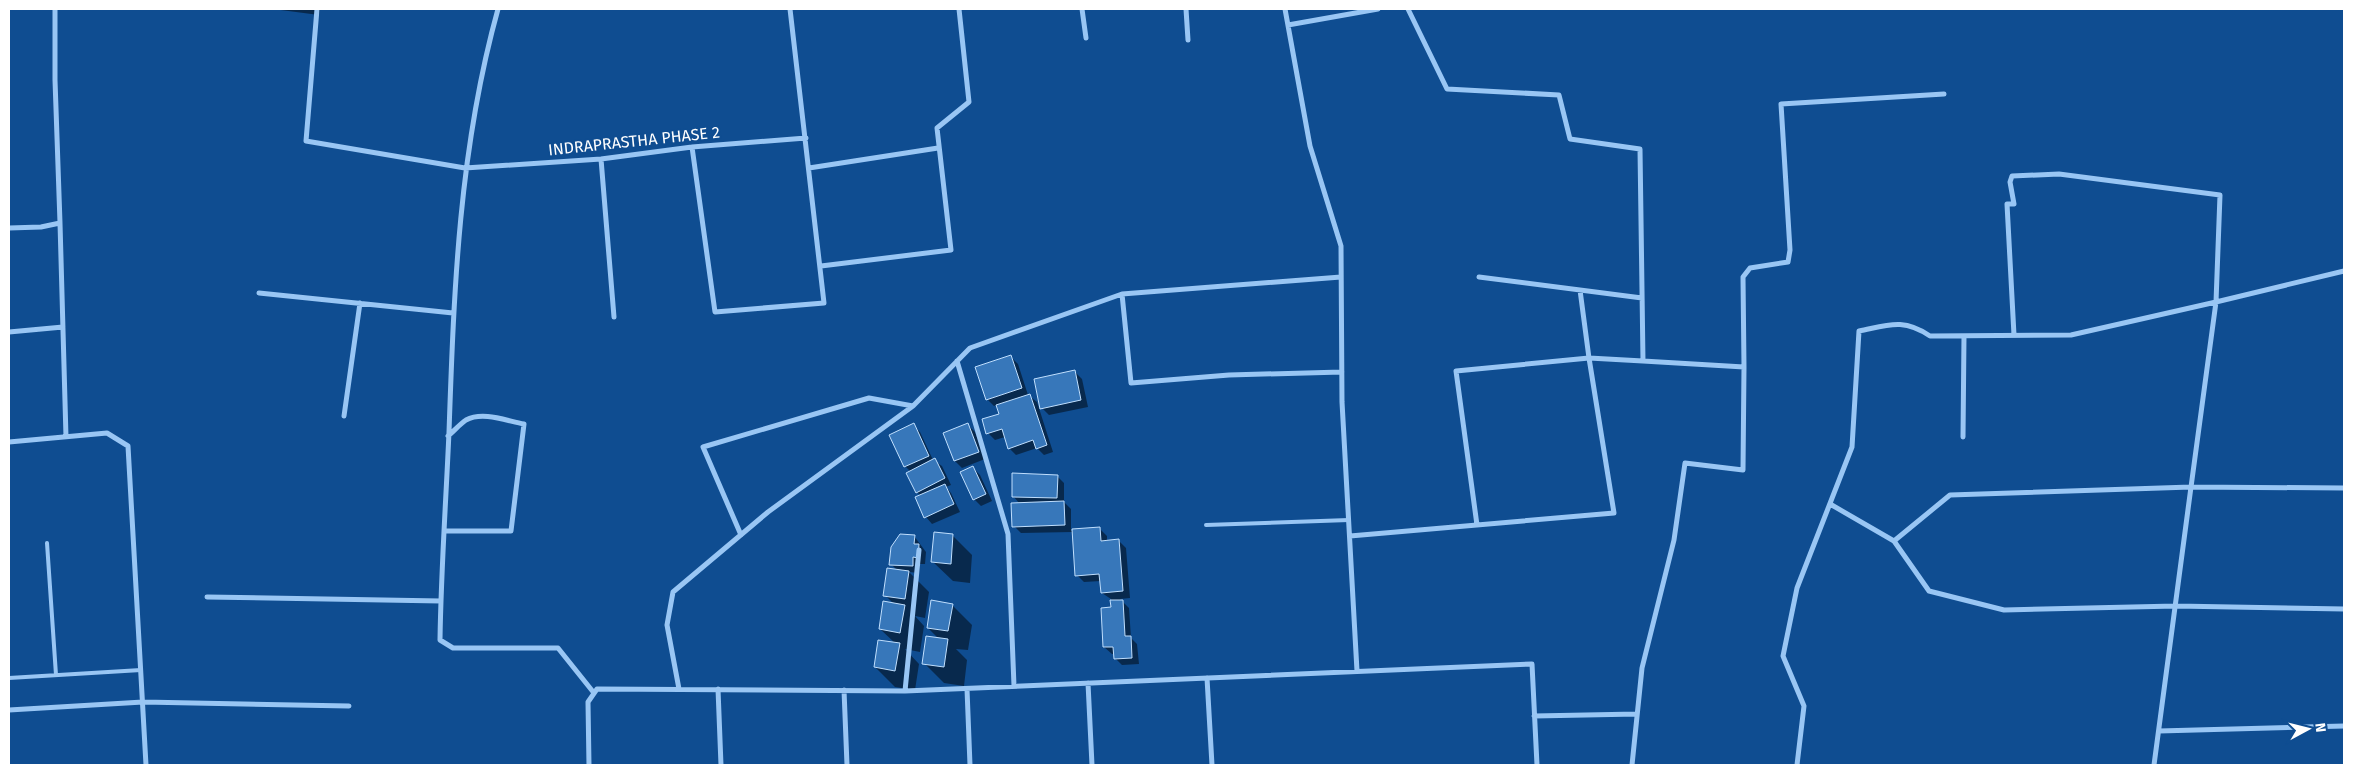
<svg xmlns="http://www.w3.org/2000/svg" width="2353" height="774" viewBox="0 0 2353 774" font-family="'Fira Sans',sans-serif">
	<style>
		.shadow { fill: #0007 }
		.building { fill: #3777ba; stroke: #c0dffe }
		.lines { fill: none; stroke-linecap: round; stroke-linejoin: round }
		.lane { stroke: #99c6f4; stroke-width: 4 }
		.street { stroke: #99c6f4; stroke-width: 5 }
		.labels { text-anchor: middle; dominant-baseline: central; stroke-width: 4; stroke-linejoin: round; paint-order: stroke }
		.street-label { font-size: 16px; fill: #fff; stroke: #0f4d91 }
	</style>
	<rect width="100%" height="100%" fill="#0f4d91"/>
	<path class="shadow" d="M273 9H320L319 15Z
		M1011 357 1018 364 1028 395 1037 402 1053 452 1044 455 1037 448 1016 455 1009 448 1005 437 995 440 988 433 1001 414 998 405 994 406 987 399Z
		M1075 372 1082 379 1088 407 1049 415 1042 408Z
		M913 425 920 432 933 460 942 466 951 485 946 487 951 493 960 512 932 524 926 517 921 496 917 492 911 472 905 466 891 435Z
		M968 425 975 432 985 459 962 468 955 461Z
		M973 468 980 475 992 501 981 506 974 499Z
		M1057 476 1064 483V502L1071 509V531L1100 529 1107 536V542L1119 541 1126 548 1130 598 1120 599 1129 608 1131 638 1137 644 1139 664 1122 665 1115 658V654H1112L1104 647 1112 608 1111 599 1102 593 1101 581 1084 582 1077 575 1073 532 1021 533 1014 526 1020 504 1013 496Z
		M952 535 972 555 970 583 953 581 933 562Z
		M914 536 926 552 925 564H920L919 573 909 572 929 592 925 618 915 616 924 626 920 652 905 649 919 664 915 690 895 687 875 667 895 643 880 629 894 604 885 595 897 570 891 564Z
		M952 605 972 625 968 650 956 649 967 660 964 686 944 683 924 663 939 639 928 628Z"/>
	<path class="building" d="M1011 355 1022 388 986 400 975 367Z
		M1075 370 1081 400 1040 409 1034 379Z
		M1030 394 1047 445 1036 449 1033 440 1008 449 1002 429 986 434 982 419 999 414 996 405Z
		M914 423 929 456 904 467 889 435Z
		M968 423 979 452 954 461 943 433Z
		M935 458 945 478 916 493 906 473Z
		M973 466 986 494 973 500 960 472Z
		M1012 473 1058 475 1057 498 1012 497Z
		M945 484 954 504 924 518 915 497Z
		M1064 501 1065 525 1012 527 1011 503Z
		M1100 527 1101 541 1119 539 1123 591 1101 593 1099 574 1075 576 1072 529Z
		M934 532 953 534 951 564 931 562Z
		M900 534 915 535 914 544H919L918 558 913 557V566L889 565 891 547Z
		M887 568 909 571 905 599 883 596Z
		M931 600 953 604 948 631 927 628Z
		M1110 600H1123L1125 636H1131L1132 658 1114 659 1113 647H1103L1101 608 1111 607Z
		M883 601 905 605 900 633 879 629Z
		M926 636 948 639 944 667 922 664Z
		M878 640 900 643 895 671 874 667Z"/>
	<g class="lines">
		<path class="lane" d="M1206 525 1349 520
			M47 543 56 675
			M9 678 141 670"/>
		<path class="street" d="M55 9V80L60 223
			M317 9 306 141 465 168 601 159 692 147 806 138
			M498 9C459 149 454 288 449 432 446 501 441 570 440 640L453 648H558L594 693
			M1082 9 1086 38
			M1186 9 1188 40
			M1285 9 1310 146 1341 246 1342 402 1357 671
			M1408 9 1447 89 1559 95 1570 139 1640 149 1643 361 1744 367 1743 277 1750 268 1788 262 1790 250 1781 104 1944 94
			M1288 25 1378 9
			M692 147 715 312 824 303 790 9
			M601 159 614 317
			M809 168 938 148
			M9 228 41 227 60 223 66 437
			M821 266 951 250 937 128 969 102 959 9
			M1479 277 1642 298
			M259 293 453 313
			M1122 294 1131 383 1229 375 1342 372
			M9 332 63 327
			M957 361 1008 534 1014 686
			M344 416 360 303
			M1963 437 1964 336
			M9 442 107 433 128 446 146 765
			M1830 504 1894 541 1950 495 2191 487 2216 302 2220 195 2059 174 2012 176 2010 182 2014 204H2007L2014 335
			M1477 525 1456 371 1589 358 1580 290
			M444 531H511L524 424C507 421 483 411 466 420 460 424 454 431 448 436
			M741 535 703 447 869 398 913 406 970 348 1122 294 1341 277
			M1350 536 1614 513 1589 358 1643 361
			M1894 541 1929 591 2004 610 2176 606 2344 609
			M207 597 441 601
			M1207 678 1212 765
			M1088 683 1092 765
			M679 689 667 625 673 592 768 512 913 406
			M718 689 721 765
			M967 689 970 765
			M844 690 847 765
			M905 691 919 550
			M9 710 143 702 349 706
			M1534 716 1637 714
			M2159 731 2344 726
			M589 765 588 702 597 689 905 691 1532 664 1537 765
			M1632 765 1642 668 1674 540 1685 463 1743 470 1744 367
			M1797 765 1804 706 1783 656 1797 588 1852 447 1859 331C1889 325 1903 318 1930 336L2071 335 2216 302 2344 271
			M2154 765 2191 487 2344 488"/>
	</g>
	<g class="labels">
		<g class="street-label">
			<text transform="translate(634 141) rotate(-6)">INDRAPRASTHA PHASE 2</text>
		</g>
	</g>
	<rect width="2353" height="774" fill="none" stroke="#ffffff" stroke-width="20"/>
	<g transform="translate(2308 729) rotate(83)" stroke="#0f4d91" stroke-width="4" paint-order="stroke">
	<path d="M0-4L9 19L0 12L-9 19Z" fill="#ffffff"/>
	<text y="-8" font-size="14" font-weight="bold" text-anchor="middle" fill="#ffffff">N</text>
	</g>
</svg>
